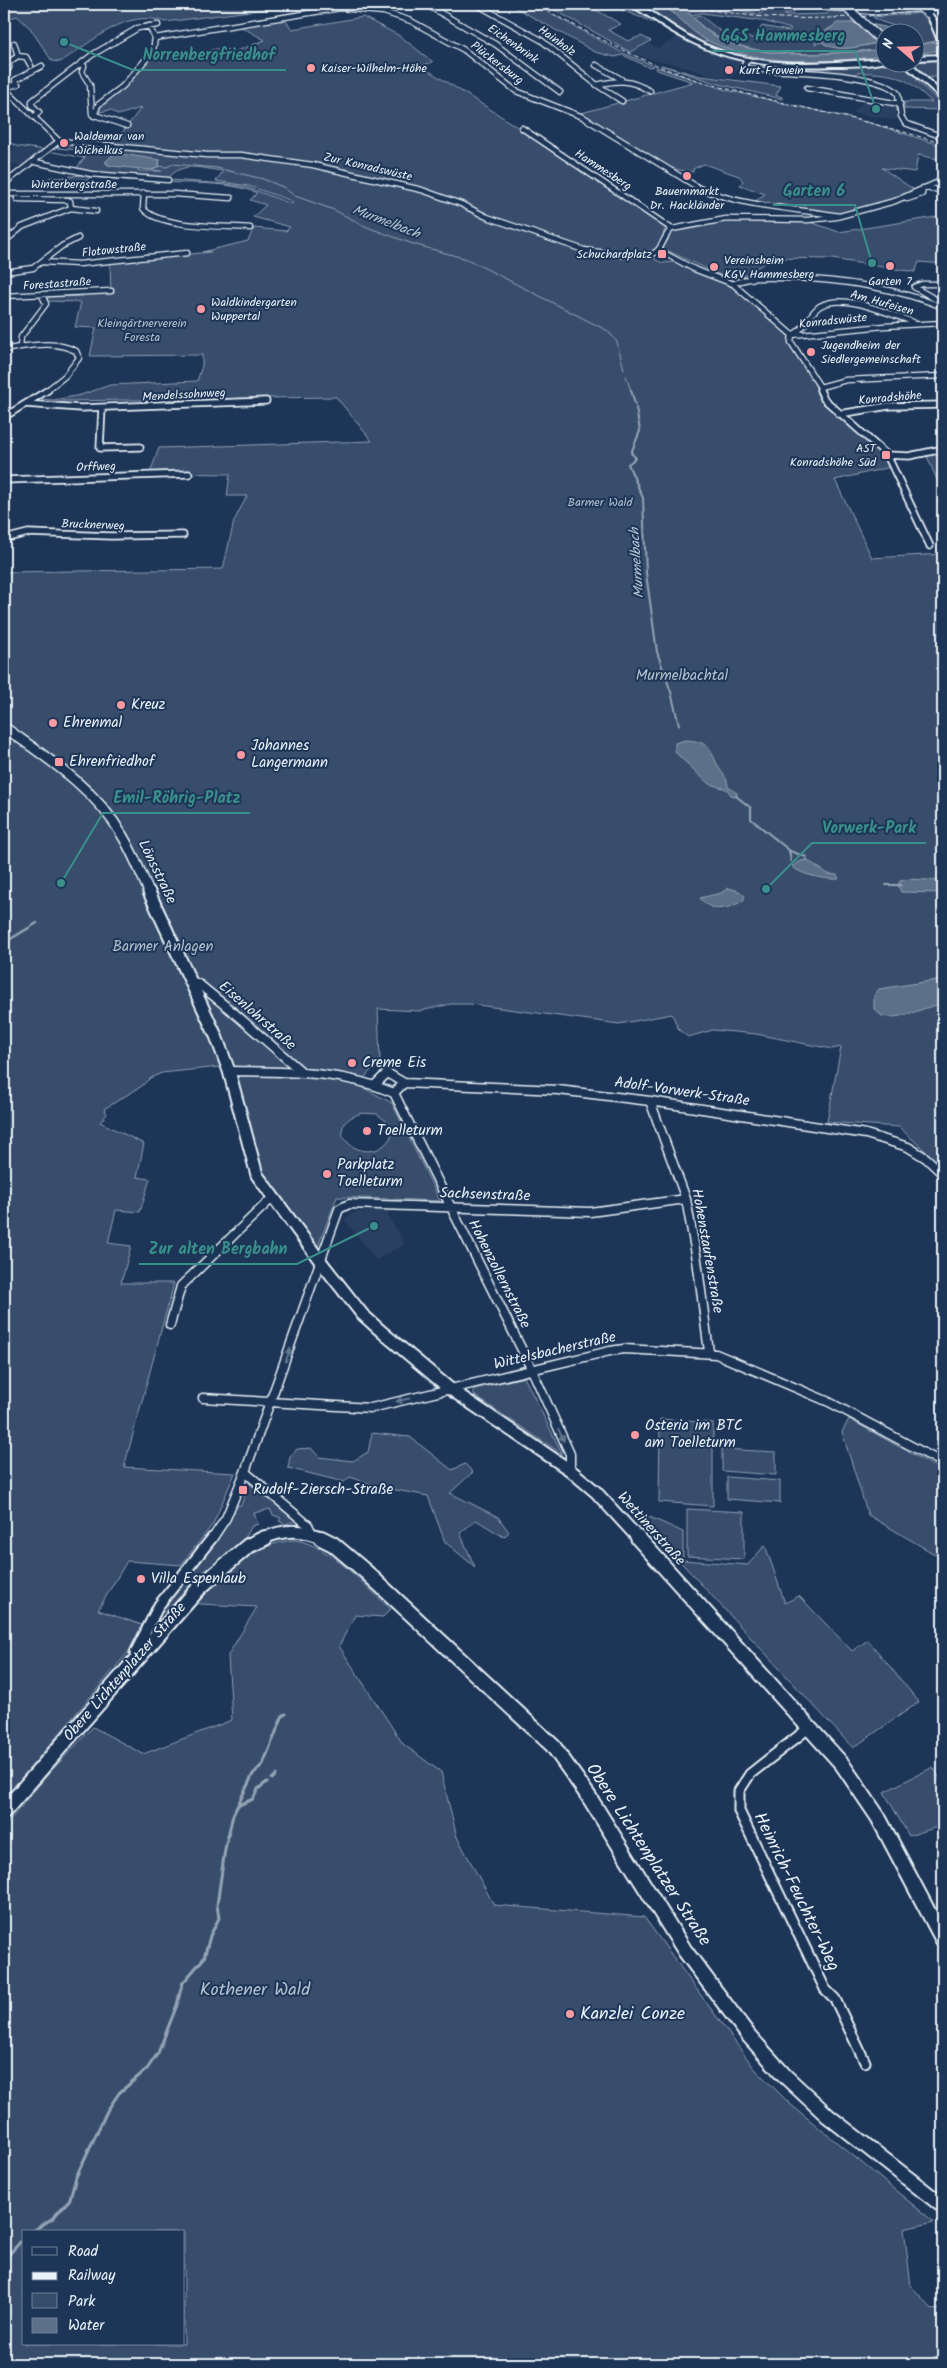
<svg xmlns="http://www.w3.org/2000/svg" width="947" height="2368" viewBox="0 0 947 2368" font-family="Kalam,sans-serif">
	<style>
		.built { fill: #2a4162 }
		.green { fill: #374d6c; stroke: #909fb2; fill-rule: evenodd }
		.water { fill: #5d7089; stroke: #95a4b5 }
		.lines { fill: none; stroke-linecap: round; stroke-linejoin: round }
		.stream-far3 { stroke: #95a4b5; stroke-width: 1 }
		.stream-far2 { stroke: #95a4b5; stroke-width: 2 }
		.stream-far1 { stroke: #95a4b5; stroke-width: 2.5 }
		.stream { stroke: #95a4b5; stroke-width: 3 }
		.street-far3-casing { stroke: #e8f1f8; stroke-width: 7 }
		.street-far2-casing { stroke: #e8f1f8; stroke-width: 9 }
		.street-far1-casing { stroke: #e8f1f8; stroke-width: 11 }
		.street-casing { stroke: #e8f1f8; stroke-width: 13 }
		.secondary-far3-casing { stroke: #e8f1f8; stroke-width: 9 }
		.secondary-far2-casing { stroke: #e8f1f8; stroke-width: 12 }
		.secondary-far1-casing { stroke: #e8f1f8; stroke-width: 15 }
		.secondary-casing { stroke: #e8f1f8; stroke-width: 18 }
		.primary-casing { stroke: #e8f1f8; stroke-width: 4 }
		.highway-casing { stroke: #e8f1f8; stroke-width: 4 }
		.street-far3 { stroke: #1d3557; stroke-width: 4.5 }
		.street-far2 { stroke: #1d3557; stroke-width: 5.5 }
		.street-far1 { stroke: #1d3557; stroke-width: 8 }
		.street { stroke: #1d3557; stroke-width: 9 }
		.secondary-far3 { stroke: #1d3557; stroke-width: 7 }
		.secondary-far2 { stroke: #1d3557; stroke-width: 9 }
		.secondary-far1 { stroke: #1d3557; stroke-width: 11 }
		.secondary { stroke: #1d3557; stroke-width: 14 }
		.primary { fill: #1d3557; fill-rule: evenodd }
		.highway { fill: #1d3557; fill-rule: evenodd }
		.rail { stroke: #e8f1f8; stroke-width: 1; stroke-dasharray: 4.5 2.5; stroke-linecap: butt }
		.primary-bridge-casing { stroke: #e8f1f8; stroke-width: 10; stroke-linecap: butt }
		.highway-bridge-casing { stroke: #e8f1f8; stroke-width: 11; stroke-linecap: butt }
		.primary-bridge { stroke: #1d3557; stroke-width: 8 }
		.highway-bridge { stroke: #1d3557; stroke-width: 8 }
		.oneway { fill: #64778f }
		.poi-dot { fill: #ff9aa2; stroke: #1d3557; stroke-width: 2 }
		.labels { text-anchor: middle; dominant-baseline: central; stroke-width: 4; stroke-linejoin: round; paint-order: stroke }
		.far-street-label { font-size: 12px; fill: #e8f1f8; stroke: #1d3557 }
		.far-poi-label { font-size: 12px; fill: #e8f1f8; stroke: #1d3557; text-anchor: start }
		.far-park-label { font-size: 12px; fill: #b3c0ce; stroke: #1d3557 }
		.far-water-label { font-size: 14px; font-style: italic; fill: #b7c4d1; stroke: #1d3557 }
		.park-label { font-size: 15px; fill: #b3c0ce; stroke: #1d3557 }
		.poi-label { font-size: 15px; fill: #e8f1f8; stroke: #1d3557; text-anchor: start }
		.street-label { font-size: 15px; fill: #e8f1f8; stroke: #1d3557 }
		.near-street-label { font-size: 18px; fill: #e8f1f8; stroke: #1d3557 }
		.near-park-label { font-size: 18px; fill: #b3c0ce; stroke: #1d3557 }
		.near-poi-label { font-size: 18px; fill: #e8f1f8; stroke: #1d3557; text-anchor: start }
		.leader { fill: none; stroke: #3a8f8a; stroke-width: 2 }
		.callout-dot { fill: #3a8f8a; stroke: #1d3557; stroke-width: 2 }
		.callout-label { font-size: 16px; text-anchor: middle; font-weight: bold; fill: #3a8f8a; stroke: #1d3557; stroke-width: 4; stroke-linejoin: round; paint-order: stroke }
	</style>
	<rect width="100%" height="100%" fill="#1d3557"/>
	<filter id="ink" filterUnits="userSpaceOnUse"><feTurbulence type="fractalNoise" baseFrequency=".02" numOctaves="2"/><feDisplacementMap in="SourceGraphic" scale="10" xChannelSelector="R" yChannelSelector="G"/><feConvolveMatrix kernelMatrix="1 2 1 2 8 2 1 2 1" color-interpolation-filters="sRGB"/></filter>
	<g filter="url(#ink)">
		<path class="built" d="M709 4H770L756 13Z
			M678 37 705 51 740 61V68L732 77H716L672 63 656 61 630 52 646 43 658 48Z
			M865 99 895 105 897 120 853 113Z
			M15 147 45 150 24 167 4 162Z
			M357 1211H390L387 1214 405 1244 376 1260 344 1219Z"/>
		<path class="green" d="M4 4H305L165 22C125 7 91 44 60 62L52 61 30 28 17 16 4 20Z
			M509 4H533L623 53 654 66 648 67 623 55 615 57 595 52Z
			M544 4H585L621 24 608 30 628 41 641 36 651 41 630 52Z
			M608 4H629L657 22C650 24 646 17 639 17Z
			M641 4H662L705 40 755 56 805 61 884 58C823 63 760 68 703 42 681 32 661 16 641 4Z
			M680 4H709L760 14 774 4 805 7 784 15 827 14 829 11 845 12 856 23C839 23 822 27 815 44L822 42C837 54 867 45 884 42V50C876 52 867 50 858 51 807 55 729 60 693 17L700 15 720 31 744 35 743 37 753 38 762 26 789 31 791 29 756 19 754 20 702 13 692 15Z
			M922 13 931 26 936 41 915 45 914 32H903C896 23 882 25 873 17Z
			M283 17 292 29 363 17 400 36 433 62 421 66 496 113 666 226 659 247 648 255 662 263 675 262 732 287 776 323 789 336 790 346 815 384 817 394 840 418 886 457 891 467 835 480 872 558 943 554V1167L899 1127 827 1122 841 1047 832 1049 756 1034 713 1030 688 1037 679 1030 672 1014 619 1024 470 1004H451L420 1011 378 1009 380 1060 358 1085 392 1103 440 1201 337 1197 318 1246 314 1244 268 1184 260 1167 236 1075 219 1067 162 1073 150 1078 142 1086 104 1109 107 1114 100 1122 144 1144 137 1177 150 1179 140 1212 116 1210 108 1243 131 1246 121 1283H174L124 1467 235 1473 213 1524 181 1565 127 1561 98 1610 142 1625 130 1650 4 1799V572L223 569 234 521 247 496H227L230 474 150 473 159 448 372 441 336 397 62 401 56 403H32L38 399 54 400 81 395 110 385 197 381 202 366V355L90 356 96 328 75 327 81 302 47 301 48 297 83 296 84 293 111 294 110 262 211 252 210 251 202 252 248 241 254 228 286 231 290 227 253 217 266 205 250 200 257 193C227 181 193 184 160 182 137 181 113 179 90 177L85 183 45 182 51 177 59 178 87 174 226 184 246 187 292 204 293 202 289 200 249 186 216 181 223 171C202 169 182 160 168 179L93 172 76 169 89 151 57 148C67 138 76 144 89 134L118 138 141 108 118 115 111 110 99 112 101 105 154 53C170 47 172 58 184 57 205 56 211 43 234 52L265 40 236 24ZM113 154 160 160 159 166 152 170 162 171H138V167L108 165 106 163ZM362 1113 377 1114 390 1124 391 1137C368 1174 313 1127 362 1113Z
			M943 60V79L940 76 916 80 943 105V112L940 110 904 109V102H932C910 82 903 75 873 73 864 73 858 71 850 76L758 70 746 66 751 63 826 68Z
			M661 65 700 76 781 86 776 95 782 97V99L715 83Z
			M656 67 726 90 871 123 943 146V160L918 155 915 172 882 168 913 189 897 199 840 215 747 203 757 200 765 194 740 185 743 181 739 176 704 164 693 169V172C657 169 642 151 613 133 602 126 590 120 578 114L693 82 657 70Z
			M943 216V264L919 262 915 272 832 259 772 258 735 282 662 248 668 240 669 234 677 230 727 220 807 221 839 232Z
			M943 450V494L926 454Z
			M524 1377 561 1451 562 1454 475 1396 473 1392 474 1389Z
			M660 1419 713 1423V1506L659 1502Z
			M849 1419 943 1471V1559L868 1515 842 1432Z
			M372 1433 410 1437 452 1470 465 1464 473 1472 450 1493 498 1517 509 1532 504 1537 476 1520 460 1533 475 1567 445 1542 428 1496 380 1487 350 1477 344 1482 288 1468 290 1457 297 1449 311 1448 319 1457 353 1461 368 1452Z
			M722 1449 776 1452V1475L722 1471Z
			M727 1477 780 1481V1503L727 1499Z
			M249 1483 296 1521 285 1524 279 1521 281 1518 273 1515 270 1509 254 1513 258 1524 252 1526 242 1543 217 1563 164 1613 163 1608C189 1575 220 1543 238 1505H241Z
			M687 1509 744 1512V1559L687 1556Z
			M638 1516 650 1517 683 1532V1560L748 1565 765 1545 785 1603 799 1596 852 1651 868 1640 919 1702 853 1748Z
			M295 1540C330 1545 365 1586 391 1609L383 1617 355 1615 339 1646 403 1744 441 1772 457 1837 494 1905 644 1917 754 2068 790 2104 934 2222 904 2229 911 2286 933 2310 943 2308V2364H4V1827L51 1771 93 1727 143 1754 232 1720 228 1655 257 1607 200 1604 198 1602C226 1574 253 1543 295 1540ZM24 2232H184V2344H24Z
			M933 1767 943 1784V1825L909 1836 884 1792Z"/>
		<path class="water" d="M662 4H680C691 13 698 26 710 33 759 62 823 54 876 50H884V56C826 62 761 68 706 40 689 31 678 14 662 4Z
			M837 23C853 23 884 23 897 32H884V40C867 45 838 55 822 42L827 31Z
			M943 41V50L915 54V45Z
			M115 153 160 160 158 165 160 166 152 170 111 166 105 162Z
			M686 740C709 742 709 747 718 766 722 774 728 778 728 787L737 793V797L731 795 727 789 709 784 679 756 675 751V743Z
			M807 860 828 874 837 875 839 879C828 880 799 875 792 866L801 861Z
			M910 879 943 881V893L901 892 898 885 900 881Z
			M729 888 739 891 745 896 743 901C727 909 712 914 700 898L721 893Z
			M943 979V1004C924 1006 901 1021 882 1016L874 1009V996L879 989Z"/>
		<g class="lines">
			<path class="stream-far3" d="M4 139 16 146 45 150
				M53 152 85 158
				M158 166 167 167 173 164 217 168 263 179 283 187 295 196 334 210 367 227 413 244 467 259 608 331 617 342 624 369
				M626 376 631 391"/>
			<path class="stream-far2" d="M631 390 635 404
				M636 408 640 431 631 453 636 458 628 464 643 498 646 573 657 652 671 692 679 725
				M736 796 751 808V819L790 851 806 857 807 860
				M789 850 791 861
				M886 885H901"/>
			<path class="stream-far1" d="M4 943 37 923"/>
			<path class="stream" d="M272 1779 276 1775
				M239 1805 253 1799 258 1789 267 1782
				M31 2232 53 2218 70 2199 76 2177 107 2111 119 2093 147 2069 158 2053 177 2005 182 1984 204 1958 210 1936 219 1918 217 1905 225 1849 233 1815 253 1774 263 1764 283 1715 286 1714
				M4 2260 24 2238"/>
			<g class="street-far3-casing">
				<path id="street-far3" d="M425 4 495 44 560 92
					M476 4 541 40 597 85C618 79 631 80 650 91
					M368 6 383 4
					M155 38 340 8 384 12 411 21 464 50 516 91 583 117 699 188C744 207 792 208 840 216
					M18 56 26 57 31 66
					M747 60 743 67 749 69C779 72 882 71 898 94L901 116 905 123 943 137
					M80 64 84 66 82 72 90 85 92 114 127 126
					M596 65 621 79
					M4 75 9 68V62L18 56 14 43
					M597 85 622 101
					M4 88 59 141
					M4 88 18 84 15 80 42 66
					M807 88 900 104
					M94 116 98 105 123 86 153 51 155 38 149 26
					M34 117 39 112 32 105V101L92 55 138 28 158 25
					M522 128 672 229
					M59 141 207 155H241L313 165 422 190 461 204 487 217 584 250 620 255 653 254 658 250 694 269 733 284 792 335 884 326 943 323
					M35 162 91 174 168 180
					M4 184 59 141
					M144 193 143 208C156 228 227 226 250 228
					M4 194H174L231 198
					M907 199 922 194 923 188 943 190
					M71 208 96 211
					M4 242 22 227 71 208 70 201 67 200 17 199
					M658 250C664 243 665 234 672 229L726 219 808 220 836 217 895 201 943 180
					M42 262 79 264 187 253
					M4 272 33 268 62 246 78 238
					M733 284C750 276 767 278 786 278 840 279 892 287 943 307
					M42 295 46 304 21 337 20 347C39 344 58 342 76 351L79 358 65 376 46 391
					M4 296 111 291
					M935 299 914 287 922 284H943
					M794 334C806 328 809 313 820 306 844 292 889 314 913 322
					M792 335 791 342 820 387V391
					M4 350 20 347
					M820 387 846 380 943 376"/>
			</g>
			<g class="street-far2-casing">
				<path id="street-far2" d="M820 390 824 399 887 455 930 546
					M25 404 81 408 266 401
					M102 408 100 448 140 447
					M839 414 889 406 943 405
					M4 417 48 390
					M887 455 909 456 943 449
					M4 480 189 474
					M4 539 28 533 111 536 183 535"/>
			</g>
			<g class="street-far1-casing">
				<path id="street-far1" d="M191 981 200 985 233 1012 303 1073
					M229 1071C286 1072 341 1070 394 1093
					M404 1083 558 1090 650 1101 866 1134 908 1147 926 1158 943 1174
					M376 1084 387 1073 404 1083 394 1093
					M394 1093 532 1370 570 1454V1470
					M650 1101 686 1199 697 1260 709 1352
					M170 1325 181 1286 272 1198
					M203 1398 371 1408 610 1351 624 1349 716 1354 829 1402 943 1463
					M245 1472 308 1525 312 1533
					M212 1539 226 1518 245 1472 339 1209 349 1204 590 1212 686 1199"/>
			</g>
			<g class="street-casing">
				<path id="street" d="M135 1653 159 1605 212 1538
					M810 1727 750 1774 739 1791V1811L825 1989 835 1999 865 2062"/>
			</g>
			<g class="secondary-far3-casing">
				<path id="secondary-far3" d="M805 4 877 11 943 6"/>
			</g>
			<g class="secondary-far2-casing">
				<path id="secondary-far2" d="M4 727C47 758 95 788 122 835 133 853 141 874 150 894"/>
			</g>
			<g class="secondary-far1-casing">
				<path id="secondary-far1" d="M149 892 216 1036 229 1071 257 1175 321 1262 362 1314 382 1332 450 1389 570 1470 596 1492 639 1539
					M262 1539C283 1529 303 1528 324 1539"/>
			</g>
			<g class="secondary-casing">
				<path id="secondary" d="M321 1538 333 1544 366 1572 553 1746 589 1797 685 1951 749 2036 785 2076 828 2116 943 2206
					M638 1538 842 1764 878 1817 943 1940
					M4 1811 200 1587 248 1546 265 1538"/>
			</g>
			<g class="primary-casing">
				<path id="primary" d="M631 4H638C660 16 680 33 703 44 760 70 824 63 884 59V62H886C869 66 851 66 833 66 766 69 715 61 659 23 650 17 638 11 631 4Z
					M816 4H824L829 7 826 9Z
					M926 12H930C939 23 943 32 943 47L940 45Z
					M943 55V59L914 60V56Z"/>
			</g>
			<g class="highway-casing">
				<path id="highway" d="M901 62H910L943 94V100Z"/>
			</g>
			<use href="#street-far3" class="street-far3"/>
			<use href="#street-far2" class="street-far2"/>
			<use href="#street-far1" class="street-far1"/>
			<use href="#street" class="street"/>
			<use href="#secondary-far3" class="secondary-far3"/>
			<use href="#secondary-far2" class="secondary-far2"/>
			<use href="#secondary-far1" class="secondary-far1"/>
			<use href="#secondary" class="secondary"/>
			<use href="#primary" class="primary"/>
			<use href="#highway" class="highway"/>
			<path class="rail" d="M535 4C587 32 640 62 697 80 778 105 862 117 943 144
				M674 4C710 9 747 17 783 18 836 20 890 14 943 10"/>
			<g class="primary-bridge-casing">
				<path id="primary-bridge" d="M919 7 928 13"/>
			</g>
			<g class="highway-bridge-casing">
				<path id="highway-bridge" d="M843 4 884 43"/>
			</g>
			<use href="#primary-bridge" class="primary-bridge"/>
			<use href="#highway-bridge" class="highway-bridge"/>
		</g>
		<defs><path id="oneway-solid" d="M-6-.8H1V-3.2L6.5 0L1 3.2V.8H-6Z" transform="scale(1.25)"/></defs>
		<g class="oneway">
			<use href="#oneway-solid" transform="translate(288 1355) rotate(-70)"/>
			<use href="#oneway-solid" transform="translate(403 1400) rotate(167)"/>
			<use href="#oneway-solid" transform="translate(561 1435) rotate(66)"/>
		</g>
	</g>
	<g class="poi-dot">
		<circle cx="311" cy="68" r="5"/>
		<circle cx="729" cy="70" r="5"/>
		<circle cx="64" cy="143" r="5"/>
		<circle cx="687" cy="176" r="5"/>
		<rect x="657" y="249" width="10" height="10" rx="2.5"/>
		<circle cx="890" cy="266" r="5"/>
		<circle cx="714" cy="267" r="5"/>
		<circle cx="201" cy="309" r="5"/>
		<circle cx="811" cy="352" r="5"/>
		<rect x="881" y="450" width="10" height="10" rx="2.5"/>
		<circle cx="121" cy="705" r="5"/>
		<circle cx="53" cy="723" r="5"/>
		<circle cx="241" cy="755" r="5"/>
		<rect x="54" y="757" width="10" height="10" rx="2.5"/>
		<circle cx="352" cy="1063" r="5"/>
		<circle cx="367" cy="1131" r="5"/>
		<circle cx="327" cy="1174" r="5"/>
		<circle cx="635" cy="1435" r="5"/>
		<rect x="238" y="1485" width="10" height="10" rx="2.5"/>
		<circle cx="141" cy="1579" r="5"/>
		<circle cx="570" cy="2014" r="5"/>
	</g>
	<g class="labels">
		<g class="far-street-label">
			<text transform="translate(557 41) rotate(36)">Hainholz</text>
			<text transform="translate(513 44) rotate(35)">Eichenbrink</text>
			<text transform="translate(497 63) rotate(37)">Plückersburg</text>
			<text transform="translate(368 167) rotate(13)">Zur Konradswüste</text>
			<text transform="translate(603 170) rotate(33)">Hammesberg</text>
			<text x="74" y="184">Winterbergstraße</text>
			<text transform="translate(114 250) rotate(-6)">Flotowstraße</text>
			<text transform="translate(57 284) rotate(-4)">Forestastraße</text>
			<text transform="translate(882 303) rotate(16)">Am Hufeisen</text>
			<text transform="translate(833 321) rotate(-6)">Konradswüste</text>
			<text transform="translate(184 395) rotate(-3)">Mendelssohnweg</text>
			<text transform="translate(890 398) rotate(-5)">Konradshöhe</text>
			<text transform="translate(96 467) rotate(-2)">Orffweg</text>
			<text transform="translate(93 525) rotate(2)">Brucknerweg</text>
		</g>
		<g class="far-poi-label">
			<text x="321" y="68">Kaiser-Wilhelm-Höhe</text>
			<text x="739" y="70">Kurt Frowein</text>
			<text x="74" y="136">Waldemar van<tspan x="74" dy="14">Wichelkus</tspan></text>
			<text x="687" y="191" text-anchor="middle">Bauernmarkt<tspan x="687" dy="14">Dr. Hackländer</tspan></text>
			<text x="652" y="254" text-anchor="end">Schuchardplatz</text>
			<text x="724" y="260">Vereinsheim<tspan x="724" dy="14">KGV Hammesberg</tspan></text>
			<text x="890" y="281" text-anchor="middle">Garten 7</text>
			<text x="211" y="302">Waldkindergarten<tspan x="211" dy="14">Wuppertal</tspan></text>
			<text x="821" y="345">Jugendheim der<tspan x="821" dy="14">Siedlergemeinschaft</tspan></text>
			<text x="876" y="448" text-anchor="end">AST<tspan x="876" dy="14">Konradshöhe Süd</tspan></text>
		</g>
		<g class="far-park-label">
			<text x="142" y="323">Kleingärtnerverein<tspan x="142" dy="14">Foresta</tspan></text>
			<text x="600" y="502">Barmer Wald</text>
		</g>
		<g class="far-water-label">
			<text transform="translate(386 222) rotate(21)">Murmelbach</text>
			<text transform="translate(637 563) rotate(-94)">Murmelbach</text>
		</g>
		<g class="park-label">
			<text x="682" y="676">Murmelbachtal</text>
			<text x="163" y="947">Barmer Anlagen</text>
		</g>
		<g class="poi-label">
			<text x="131" y="705">Kreuz</text>
			<text x="63" y="723">Ehrenmal</text>
			<text x="251" y="746">Johannes<tspan x="251" dy="17">Langermann</tspan></text>
			<text x="69" y="762">Ehrenfriedhof</text>
			<text x="362" y="1063">Creme Eis</text>
			<text x="377" y="1131">Toelleturm</text>
			<text x="337" y="1165">Parkplatz<tspan x="337" dy="17">Toelleturm</tspan></text>
			<text x="645" y="1426">Osteria im BTC<tspan x="645" dy="17">am Toelleturm</tspan></text>
			<text x="253" y="1490">Rudolf-Ziersch-Straße</text>
			<text x="151" y="1579">Villa Espenlaub</text>
		</g>
		<g class="street-label">
			<text transform="translate(157 872) rotate(64)">Lönsstraße</text>
			<text transform="translate(257 1016) rotate(41)">Eisenlohrstraße</text>
			<text transform="translate(682 1092) rotate(8)">Adolf-Vorwerk-Straße</text>
			<text transform="translate(485 1195) rotate(2)">Sachsenstraße</text>
			<text transform="translate(707 1251) rotate(80)">Hohenstaufenstraße</text>
			<text transform="translate(499 1274) rotate(63)">Hohenzollernstraße</text>
			<text transform="translate(555 1351) rotate(-13)">Wittelsbacherstraße</text>
			<text transform="translate(651 1529) rotate(48)">Wettinerstraße</text>
			<text transform="translate(125 1672) rotate(-49)">Obere Lichtenplatzer Straße</text>
		</g>
		<g class="near-street-label">
			<text transform="translate(648 1855) rotate(57)">Obere Lichtenplatzer Straße</text>
			<text transform="translate(796 1892) rotate(64)">Heinrich-Feuchter-Weg</text>
		</g>
		<g class="near-park-label">
			<text x="255" y="1990">Kothener Wald</text>
		</g>
		<g class="near-poi-label">
			<text x="580" y="2014">Kanzlei Conze</text>
		</g>
	</g>
	<path class="leader" d="M876 109L855 51H711M64 42L133 70H286M872 263L855 205H773M61 883L103 813H250M766 889L812 843H926M374 1226L297 1264H139"/>
	<g class="callout-dot">
		<circle cx="876" cy="109" r="5"/>
		<circle cx="64" cy="42" r="5"/>
		<circle cx="872" cy="263" r="5"/>
		<circle cx="61" cy="883" r="5"/>
		<circle cx="766" cy="889" r="5"/>
		<circle cx="374" cy="1226" r="5"/>
	</g>
	<g class="callout-label">
		<text x="783" y="41">GGS Hammesberg</text>
		<text x="209" y="60">Norrenbergfriedhof</text>
		<text x="814" y="196">Garten 6</text>
		<text x="177" y="803">Emil-Röhrig-Platz</text>
		<text x="869" y="833">Vorwerk-Park</text>
		<text x="218" y="1254">Zur alten Bergbahn</text>
	</g>
	<rect width="947" height="2368" fill="none" stroke="#1d3557" stroke-width="20"/>
	<rect x="10" y="10" width="927" height="2348" fill="none" stroke="#e8f1f8" stroke-width="2" filter="url(#ink)"/>
	<rect x="22" y="2230" width="162" height="115" fill="#1d3557" stroke="#6e8097"/>
	<rect x="32" y="2247" width="25" height="8" fill="#1d3557" stroke="#6e8097"/>
	<text x="68" y="2256" font-size="15" fill="#e8f1f8">Road</text>
	<rect x="32" y="2272" width="25" height="8" fill="#e8f1f8" stroke="#6e8097"/>
	<text x="68" y="2280" font-size="15" fill="#e8f1f8">Railway</text>
	<rect x="32" y="2293" width="25" height="15" fill="#374d6c" stroke="#6e8097"/>
	<text x="68" y="2306" font-size="15" fill="#e8f1f8">Park</text>
	<rect x="32" y="2318" width="25" height="15" fill="#5d7089" stroke="#6e8097"/>
	<text x="68" y="2330" font-size="15" fill="#e8f1f8">Water</text>
	<g transform="translate(900 48) rotate(290)"><circle r="24" fill="#1d3557" stroke="#6e8097"/>
	<path d="M0-4L9 19L0 12L-9 19Z" fill="#ff9aa2"/>
	<text y="-8" font-size="14" font-weight="bold" text-anchor="middle" fill="#e8f1f8">N</text>
	</g>
</svg>
